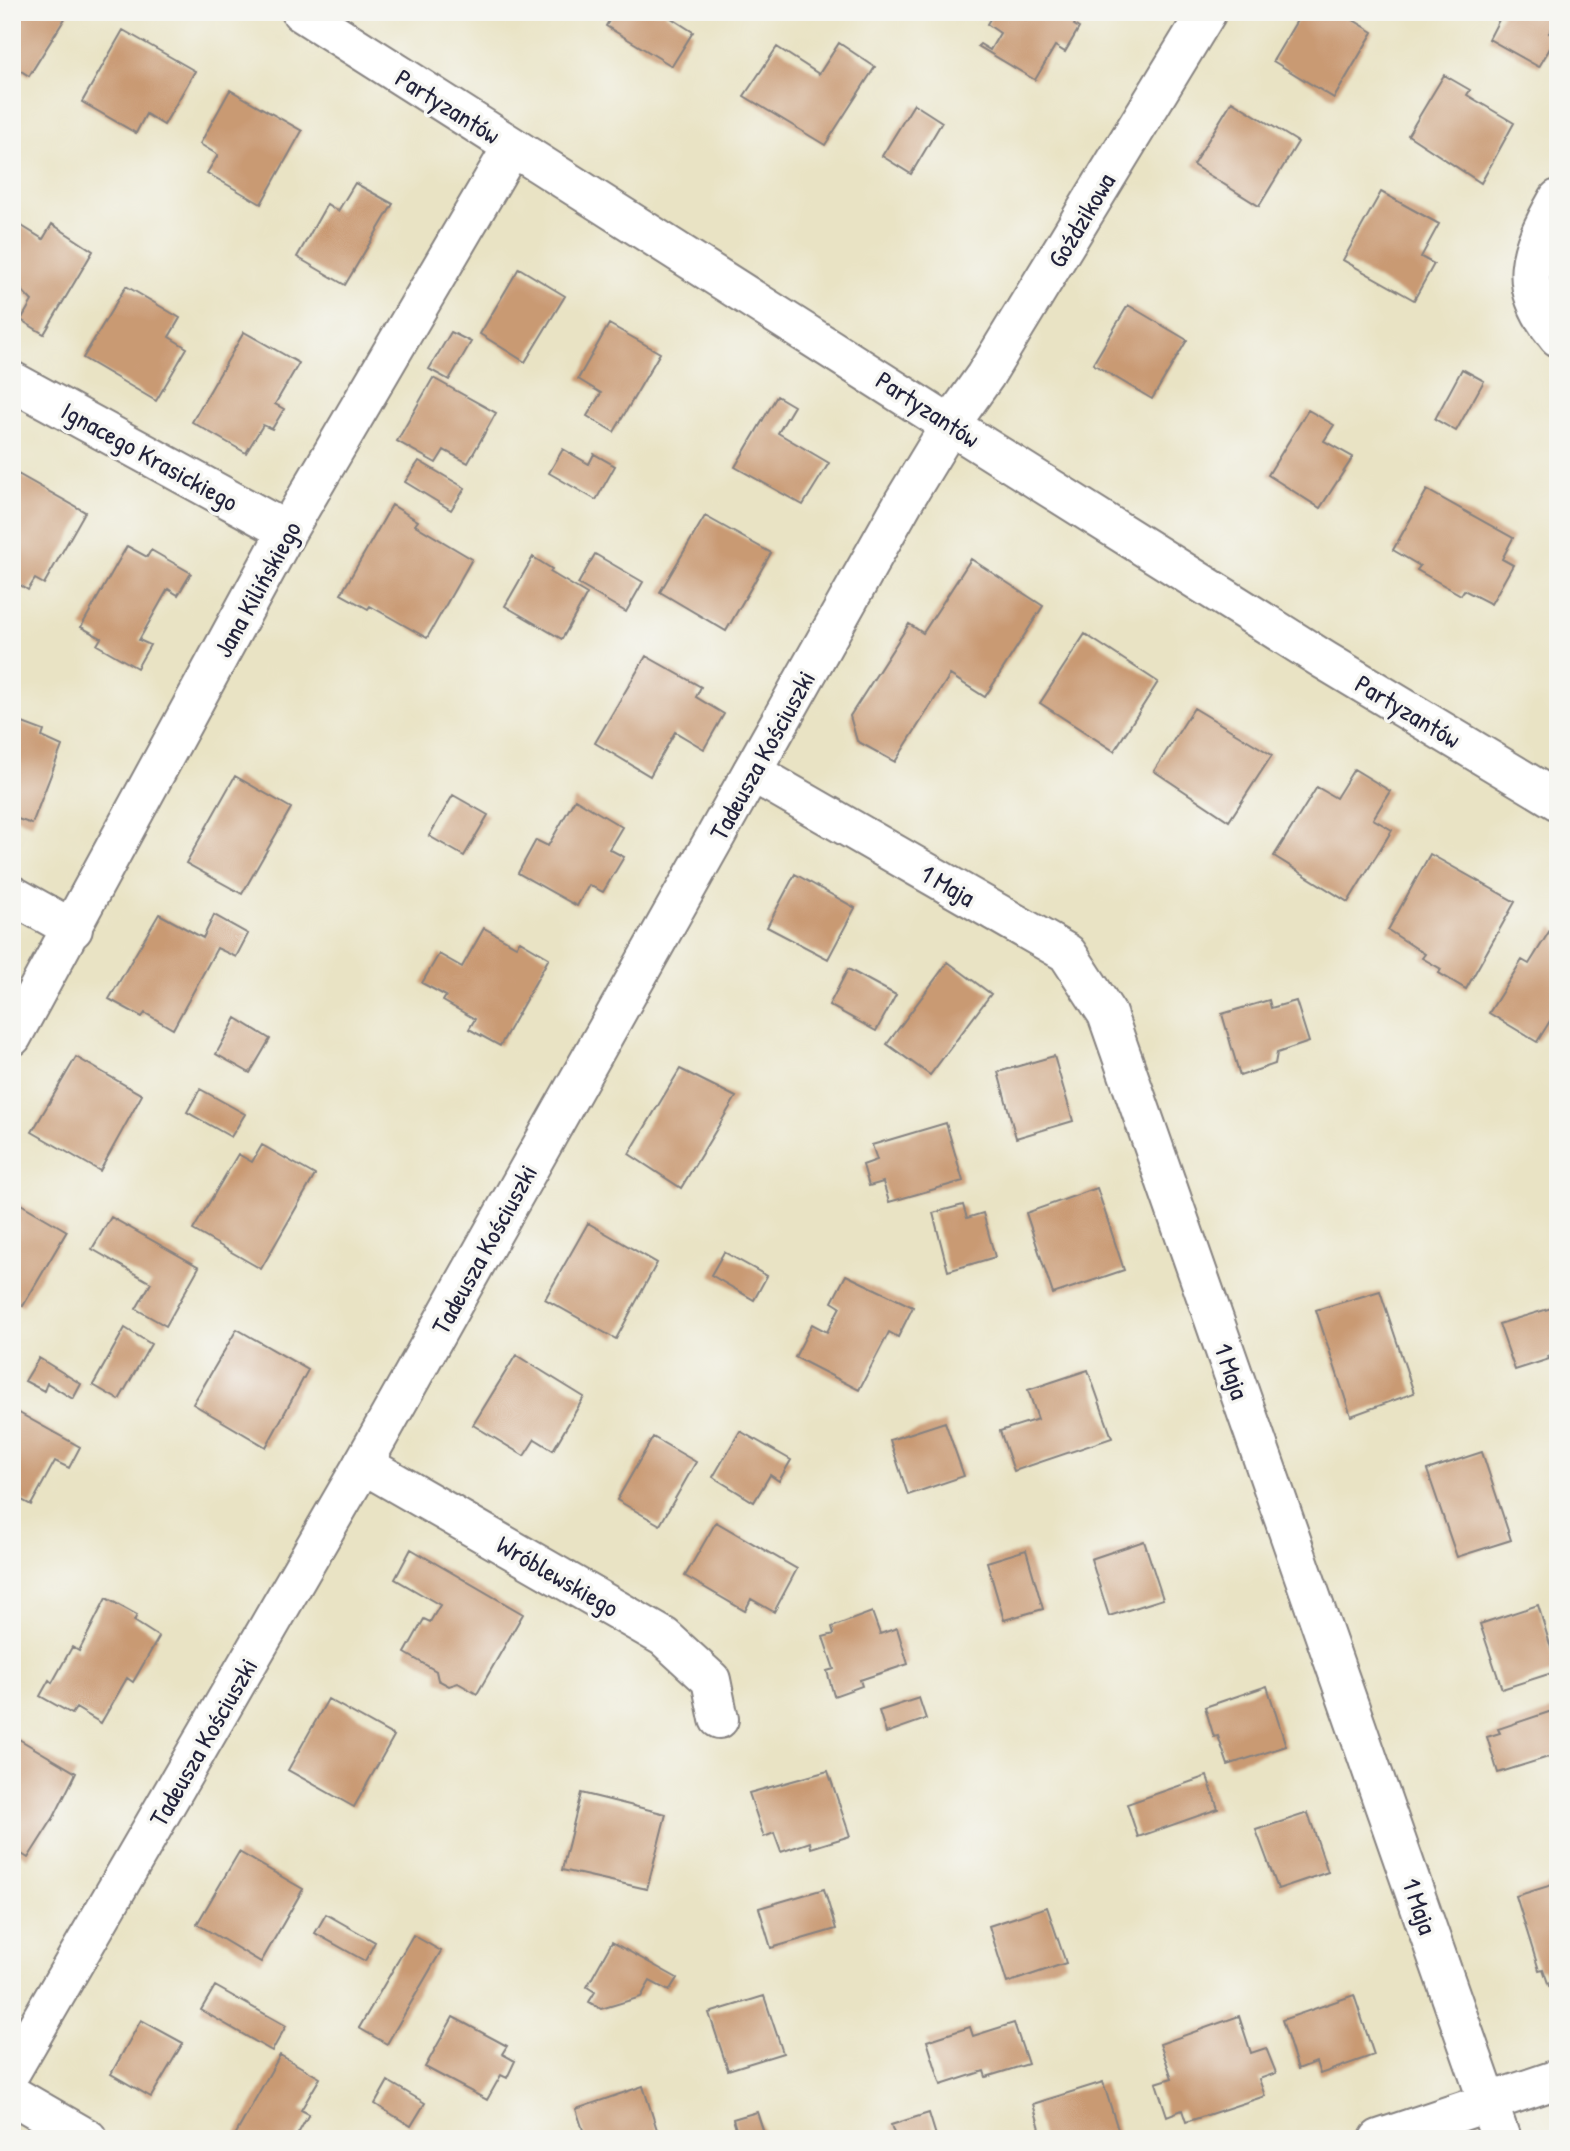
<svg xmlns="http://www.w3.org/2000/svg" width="1570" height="2151" viewBox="0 0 1570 2151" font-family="'Patrick Hand',sans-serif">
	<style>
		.building { fill: #c99a73 }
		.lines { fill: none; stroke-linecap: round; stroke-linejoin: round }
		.street-casing { stroke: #868280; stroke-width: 42 }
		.secondary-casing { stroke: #868280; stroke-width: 42 }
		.street { stroke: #fff; stroke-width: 38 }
		.secondary { stroke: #fff; stroke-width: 38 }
		.labels { text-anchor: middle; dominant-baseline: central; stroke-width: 7; stroke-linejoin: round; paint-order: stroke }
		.street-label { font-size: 26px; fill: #22223b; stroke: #f6f6f2 }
	</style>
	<rect width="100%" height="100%" fill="#f6f6f2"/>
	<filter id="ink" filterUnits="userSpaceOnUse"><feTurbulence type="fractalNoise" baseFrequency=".0143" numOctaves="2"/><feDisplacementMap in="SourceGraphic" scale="14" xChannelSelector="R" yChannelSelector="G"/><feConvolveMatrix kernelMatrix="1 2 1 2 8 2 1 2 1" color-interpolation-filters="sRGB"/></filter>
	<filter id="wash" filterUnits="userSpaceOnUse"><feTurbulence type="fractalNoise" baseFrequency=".00686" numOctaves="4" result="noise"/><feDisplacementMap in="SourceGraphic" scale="28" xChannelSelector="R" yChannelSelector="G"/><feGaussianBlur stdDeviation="1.57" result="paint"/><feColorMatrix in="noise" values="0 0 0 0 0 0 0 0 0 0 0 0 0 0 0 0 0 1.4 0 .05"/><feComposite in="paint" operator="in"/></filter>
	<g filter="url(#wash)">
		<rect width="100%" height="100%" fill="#e9e3c4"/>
		<g id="blocks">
			<path class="building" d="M12 12H69L29 76 12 65Z
				M614 12H667L665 14 693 32 672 66 606 26Z
				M982 12H1082L1074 25 1079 28 1065 52 1055 46 1035 80 978 46 980 44 990 50 1000 33 987 24 990 19Z
				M1302 12H1340L1373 32 1334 98 1273 61Z
				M1503 12H1558V19L1549 33 1556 38 1539 67 1489 39Z
				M123 30 195 71 164 125 146 114 136 133 82 102Z
				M839 43 875 67 825 145 744 96 777 47 819 74Z
				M1444 75 1470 90 1467 95 1514 123 1481 183 1408 135Z
				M230 90 302 131 261 204 207 173 218 155 200 144Z
				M1232 101 1298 142 1259 206 1193 165Z
				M914 104 942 122 911 174 882 156Z
				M355 183 393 204 345 285 297 257 327 204 338 211Z
				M1381 192 1439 224 1421 257 1434 264 1414 300 1343 260Z
				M12 220 43 239 52 224 93 251 44 334 21 320 32 301 12 280Z
				M519 268 565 296 525 362 480 334Z
				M126 286 180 318 169 337 187 348 156 401 83 358Z
				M1128 305 1187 340 1152 399 1093 364Z
				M609 324 660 353 614 432 587 416 601 393 578 379Z
				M244 332 299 363 275 404 284 409 272 429 263 425 246 453 192 422Z
				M451 332 471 342 449 380 429 369Z
				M1462 369 1484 381 1456 431 1435 419Z
				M433 378 496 413 468 463 444 450 436 463 397 441Z
				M777 396 794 406 778 433 829 463 803 505 735 467Z
				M1308 410 1334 425 1324 441 1353 457 1320 508 1268 475Z
				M563 449 589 464 594 454 615 466 596 500 549 473Z
				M419 461 465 488 451 510 405 482Z
				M18 474 85 512 44 584 35 579 28 590 12 580V484Z
				M1427 490 1513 538 1502 559 1513 565 1491 604 1464 590 1461 595 1417 570 1420 566 1393 550Z
				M392 505 418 521 415 525 472 559 427 638 370 606 368 609 341 594Z
				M705 516 771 553 726 631 660 592Z
				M127 546 147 557 151 550 191 573 178 595 168 589 139 640 150 645 137 668 97 645 101 638 81 627Z
				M595 554 643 582 626 612 578 584Z
				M533 557 552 569 550 572 587 594 562 639 505 606Z
				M971 559 1043 606 985 697 950 675 895 762 857 741 850 716 909 624 923 633Z
				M1085 634 1158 682 1114 751 1040 703Z
				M646 656 701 687 696 697 724 714 704 749 675 732 650 776 595 743Z
				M1194 708 1272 755 1229 821 1154 771Z
				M12 719 44 731 42 737 62 746 32 824 12 817Z
				M1354 769 1390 791 1373 819 1392 830 1348 902 1274 856 1317 787 1336 798Z
				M235 776 291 808 242 894 186 863Z
				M453 795 488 815 464 856 429 836Z
				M575 799 622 827 609 849 624 857 603 892 589 885 577 906 518 873 536 840 548 846Z
				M1430 854 1515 902 1466 989 1439 973 1441 969 1422 958 1425 954 1388 930Z
				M795 874 855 908 828 959 767 927Z
				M159 914 203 938 214 915 248 934 236 957 217 948 173 1029 145 1013 142 1017 109 999Z
				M1552 927 1558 931V1008L1537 1042 1489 1013 1522 960 1529 964Z
				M484 928 516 946 520 941 549 958 500 1046 469 1029 475 1019 443 1001 446 996 422 983 439 954 462 967Z
				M948 962 991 994 930 1075 887 1044Z
				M848 969 896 995 876 1031 829 1005Z
				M1269 1000 1271 1008 1296 1001 1309 1042 1277 1053 1275 1064 1240 1076 1222 1014Z
				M236 1018 270 1039 250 1073 216 1054Z
				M1054 1056 1073 1121 1016 1138 998 1072Z
				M76 1057 142 1095 100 1171 32 1132Z
				M680 1069 736 1097 681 1188 629 1154Z
				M200 1089 245 1114 231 1137 187 1112Z
				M946 1123 963 1181 889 1202 883 1182 869 1186 863 1165 877 1160 872 1145Z
				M262 1145 315 1175 261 1269 193 1230 238 1154 252 1162Z
				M1097 1188 1124 1270 1053 1294 1026 1213Z
				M12 1199 67 1231 23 1306 12 1299Z
				M963 1205 967 1218 983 1213 995 1257 948 1271 933 1213Z
				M111 1217 199 1267 166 1326 136 1309 151 1283 92 1249Z
				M588 1223 657 1263 616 1339 545 1299Z
				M724 1252 767 1276 754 1300 711 1275Z
				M846 1275 913 1307 898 1337 889 1332 859 1390 795 1357 812 1324 827 1332 840 1307 832 1302Z
				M1380 1291 1414 1393 1351 1416 1316 1310Z
				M1558 1306V1353L1548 1356 1549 1359 1515 1370 1499 1324Z
				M125 1328 151 1344 119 1400 93 1385Z
				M237 1329 308 1370 266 1447 193 1404Z
				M516 1355 584 1397 553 1450 535 1439 524 1456 473 1425Z
				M39 1358 81 1384 73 1399 47 1383 44 1391 25 1381Z
				M1088 1370 1112 1438 1014 1471 1000 1431 1038 1419 1028 1390Z
				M12 1409 80 1447 69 1468 55 1461 31 1505 12 1495Z
				M945 1422 964 1476 908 1495 890 1440Z
				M740 1431 791 1460 779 1481 770 1475 754 1502 713 1477Z
				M653 1437 696 1462 660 1525 617 1500Z
				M1482 1452 1511 1540 1457 1557 1427 1470Z
				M716 1522 797 1569 774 1612 751 1599 745 1611 685 1576Z
				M1144 1541 1163 1599 1109 1616 1091 1559Z
				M411 1549 523 1614 477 1694 458 1683 449 1686 438 1680 436 1671 405 1653 424 1619 430 1622 440 1605 395 1579Z
				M1026 1550 1043 1609 1004 1620 987 1562Z
				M106 1598 137 1615 134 1621 159 1637 133 1682 127 1678 101 1723 76 1708 72 1714 40 1696 49 1680 52 1683 72 1647 79 1651Z
				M1538 1605 1558 1671 1502 1689 1480 1624Z
				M872 1612 880 1634 897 1628 908 1664 860 1680 862 1686 834 1696 827 1671 834 1669 823 1637 834 1634 832 1627Z
				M1267 1686 1286 1746 1228 1765 1218 1736 1214 1737 1205 1707Z
				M919 1698 926 1719 886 1733 879 1711Z
				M328 1699 394 1736 354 1807 288 1770Z
				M1558 1709V1754L1498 1773 1487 1737 1500 1733 1498 1729Z
				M12 1735 76 1773 54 1817 28 1858 12 1848Z
				M828 1771 850 1836 811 1848 810 1842 781 1852 774 1833 764 1837 749 1793Z
				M1207 1776 1218 1809 1138 1837 1127 1804Z
				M581 1793 666 1814 647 1889 562 1870Z
				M1308 1813 1328 1872 1278 1889 1256 1830Z
				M239 1852 303 1889 261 1962 197 1924Z
				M1558 1883V1984L1549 1986 1543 1969 1539 1970 1516 1896Z
				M824 1889 836 1929 771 1948 759 1908Z
				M1047 1907 1066 1963 1007 1983 989 1926Z
				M326 1914 375 1942 365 1961 315 1933Z
				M413 1935 441 1951 387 2044 359 2028Z
				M612 1942 677 1978 669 1991 650 1981 641 1997 601 2009 589 2002 595 1992 587 1987Z
				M215 1986 286 2026 272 2051 201 2010Z
				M1354 1995 1374 2055 1320 2074 1316 2062 1298 2069 1282 2020Z
				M764 1996 783 2053 728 2070 709 2013Z
				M1239 2016 1251 2053 1266 2048 1276 2073 1259 2079 1265 2096 1186 2122 1182 2110 1167 2116 1156 2083 1172 2078 1160 2044Z
				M453 2017 507 2046 502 2054 515 2061 507 2078 501 2075 487 2100 425 2067Z
				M141 2020 183 2043 151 2097 111 2074Z
				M1014 2023 1028 2064 986 2077 984 2071 941 2085 927 2041 970 2027 973 2036Z
				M280 2055 320 2078 301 2110 309 2114 295 2139H233Z
				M388 2081 425 2103 411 2126 375 2104Z
				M1103 2082 1121 2139H1043L1033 2104Z
				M643 2086 660 2139H586L576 2109Z
				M757 2112 766 2139H739L733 2119Z
				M929 2113 937 2139H896L891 2125Z"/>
		</g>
	</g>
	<g filter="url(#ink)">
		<use href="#blocks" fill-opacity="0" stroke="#868280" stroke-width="2"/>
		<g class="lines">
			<g class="street-casing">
				<path id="street" d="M301 12 950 425 985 376 1207 12
					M1558 199C1528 252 1515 286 1558 337
					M12 381 287 531
					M752 772 1067 953 1107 1014 1501 2139
					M12 895 73 929
					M12 1037 287 531 512 147
					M363 1464 664 1637 711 1680 719 1719
					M12 2095 88 2139
					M1379 2139 1558 2079"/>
			</g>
			<g class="secondary-casing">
				<path id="secondary" d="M12 2070 363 1464 904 501 950 425 1324 660 1558 801"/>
			</g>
			<use href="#street" class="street"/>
			<use href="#secondary" class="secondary"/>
		</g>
	</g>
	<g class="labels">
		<g class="street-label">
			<text transform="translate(448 106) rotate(32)">Partyzantów</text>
			<text transform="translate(1081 220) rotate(-59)">Goździkowa</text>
			<text transform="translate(928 409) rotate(33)">Partyzantów</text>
			<text transform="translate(150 456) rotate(29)">Ignacego Krasickiego</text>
			<text transform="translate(257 589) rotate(-61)">Jana Kilińskiego</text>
			<text transform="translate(1408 711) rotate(31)">Partyzantów</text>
			<text transform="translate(762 755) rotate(-61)">Tadeusza Kościuszki</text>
			<text transform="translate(948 885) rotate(30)">1 Maja</text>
			<text transform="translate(484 1249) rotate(-61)">Tadeusza Kościuszki</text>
			<text transform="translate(1232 1371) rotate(71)">1 Maja</text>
			<text transform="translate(558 1576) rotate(30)">Wróblewskiego</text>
			<text transform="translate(203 1742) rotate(-60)">Tadeusza Kościuszki</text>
			<text transform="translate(1420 1906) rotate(71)">1 Maja</text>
		</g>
	</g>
	<rect width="1570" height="2151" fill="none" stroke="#f6f6f2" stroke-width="42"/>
</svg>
